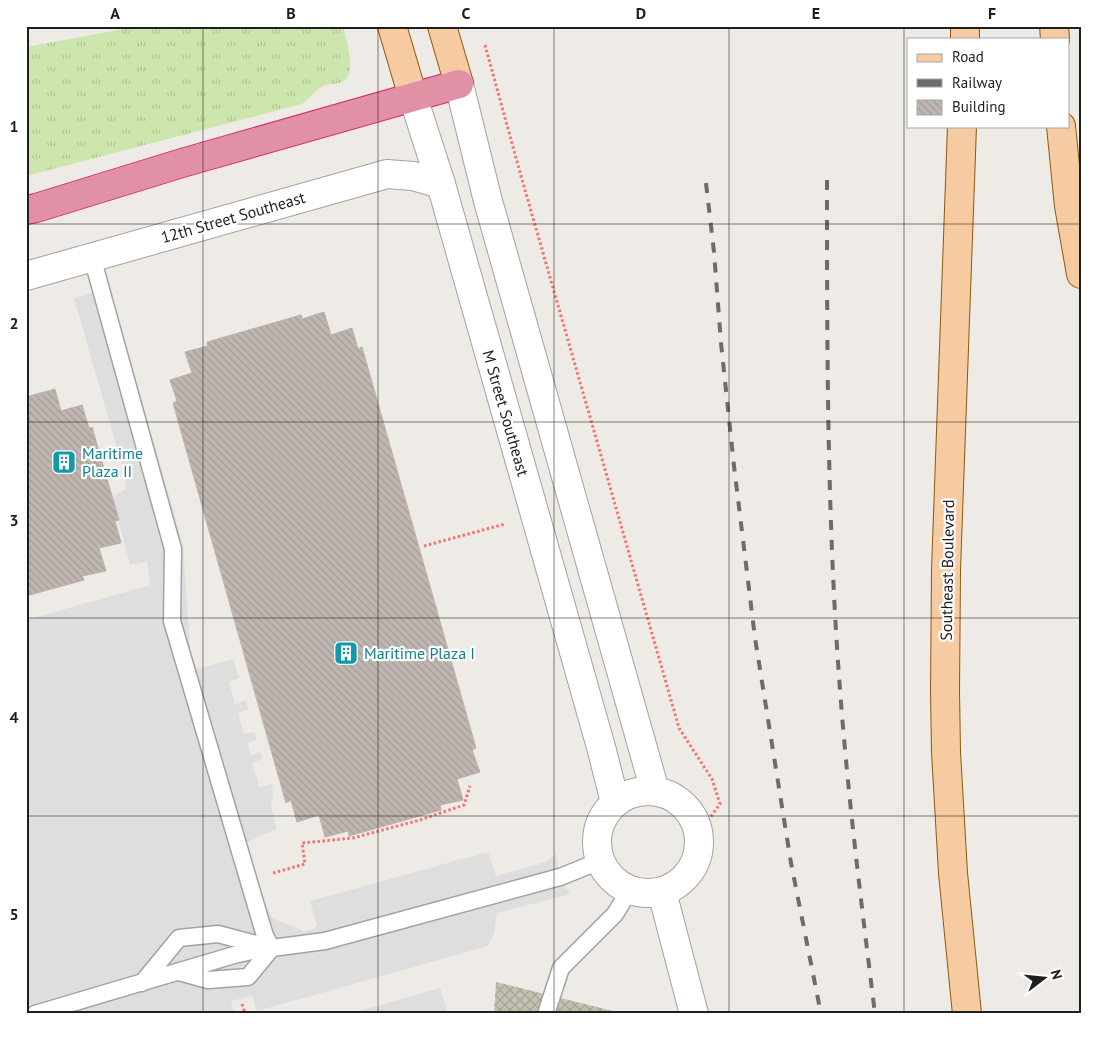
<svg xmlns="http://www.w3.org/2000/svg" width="1107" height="1040" viewBox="0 0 1107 1040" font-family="'PT Sans',sans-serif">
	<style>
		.construction { fill: url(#construction-cross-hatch) }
		.grass { fill: url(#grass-tufts) }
		.parking { fill: #dedede }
		.building { fill: url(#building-back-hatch); stroke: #bfb0a8 }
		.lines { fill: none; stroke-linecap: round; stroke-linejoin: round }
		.service-casing { stroke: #a2a2a2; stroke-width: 19 }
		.minor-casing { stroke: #a2a2a2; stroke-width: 30 }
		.tertiary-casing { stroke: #a2a2a2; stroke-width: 30 }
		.primary-casing { stroke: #8f5809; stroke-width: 30 }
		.motorway-casing { stroke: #d02e72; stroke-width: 30 }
		.path { stroke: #f27572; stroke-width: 3; stroke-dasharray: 2.5 2.5; stroke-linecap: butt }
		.service { stroke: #fff; stroke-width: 16 }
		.minor { stroke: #fff; stroke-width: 28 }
		.tertiary { stroke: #fff; stroke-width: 28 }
		.primary { stroke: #f6cba2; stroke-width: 28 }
		.motorway { stroke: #e190a6; stroke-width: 28 }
		.rail { stroke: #6c6c6c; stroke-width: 4; stroke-dasharray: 10 10; stroke-linecap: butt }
		.grid { fill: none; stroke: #1e1e1e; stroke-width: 1; stroke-opacity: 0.55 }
		.labels { text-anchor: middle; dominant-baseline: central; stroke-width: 4.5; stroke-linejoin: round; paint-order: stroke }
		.street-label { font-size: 16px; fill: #1e1e1e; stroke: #fff }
		.culture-label { font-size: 16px; fill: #0d838f; stroke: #fff; text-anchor: start }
		.neatline { fill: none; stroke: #1e1e1e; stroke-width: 2 }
		.grid-label { font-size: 16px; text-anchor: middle; font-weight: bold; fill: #1e1e1e }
	</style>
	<defs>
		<pattern id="construction-cross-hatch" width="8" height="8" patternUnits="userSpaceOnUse" patternTransform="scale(1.25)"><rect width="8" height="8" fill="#c2c1b0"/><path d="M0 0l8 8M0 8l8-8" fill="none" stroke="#a6a597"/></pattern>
		<pattern id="grass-tufts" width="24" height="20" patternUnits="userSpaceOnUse" patternTransform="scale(1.25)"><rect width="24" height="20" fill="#cde6ad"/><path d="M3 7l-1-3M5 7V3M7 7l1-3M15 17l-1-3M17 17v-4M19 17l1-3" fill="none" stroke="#b0c594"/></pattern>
		<pattern id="building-back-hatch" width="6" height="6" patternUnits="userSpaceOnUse" patternTransform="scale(1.25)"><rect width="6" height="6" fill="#bfb6b1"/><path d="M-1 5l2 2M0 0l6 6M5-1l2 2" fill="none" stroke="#a49c98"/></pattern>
	</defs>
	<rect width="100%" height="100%" fill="#eeeae5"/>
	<path class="construction" d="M496 982 625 1014H494Z"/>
	<path class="grass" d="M140 26H343C346 39 358 75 342 82 336 85 329 83 323 86 315 90 309 99 302 104L26 176V47Z"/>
	<path class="parking" d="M110 288 183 545 191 662 198 669 233 659 239 678 229 682 235 704 246 700 248 709 238 713 244 734 254 732 257 740 247 743 251 755 260 752 262 759 252 763 260 788 272 784 273 793 271 807 277 829 245 843 263 901 273 918 303 931 314 929 317 925 310 901 484 853 489 854 496 876 546 862 556 854 560 877 570 894 497 913 494 933 488 946 257 1011 252 996 231 1001 234 1014H26V620L150 585 147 562 130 565 118 520 112 497 125 490 126 479 74 298Z
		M440 988 448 1014H350Z"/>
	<path class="building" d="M324 312 331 335 352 328 358 349 362 347 476 748 472 750 480 772 457 779 463 800 440 805 441 810 349 836 348 831 325 837 319 815 297 822 291 800 286 803 173 403 177 401 170 380 192 373 185 352 208 346 207 342 301 315 302 319Z
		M55 389 61 411 82 405 89 428 92 427 119 520 115 521 121 543 99 548 106 571 82 576 84 580 26 596V397Z"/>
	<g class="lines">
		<g class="service-casing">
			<path id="service" d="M92 257 173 549 172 621 265 936 272 948
				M179 972 208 980 248 977 272 948
				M142 983 179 938 218 934 267 947
				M35 1014 234 955 265 948H272L325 941 560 877 600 861
				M546 1014 561 968 615 914 630 890"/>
		</g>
		<g class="minor-casing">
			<path id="minor" d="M26 276 387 174 413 176 441 184"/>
		</g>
		<g class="tertiary-casing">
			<path id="tertiary" d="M459 84 488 201 655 791
				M413 97 441 184 601 747 615 802
				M597 842a51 51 0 1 1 102 0a51 51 0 1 1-102 0Z
				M662 892 694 1014"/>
		</g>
		<g class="primary-casing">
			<path id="primary" d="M392 26 413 97
				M442 26 459 84
				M1054 26 1055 39
				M965 39V26
				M962 126 946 570 945 691 946 752 953 873 967 1014
				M1061 126 1069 206 1081 274"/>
		</g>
		<g class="motorway-casing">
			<path id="motorway" d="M26 210 36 208 182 163 459 84"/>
		</g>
		<path class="path" d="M485 45 521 176 679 728 712 779 720 804 699 833
			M424 546 505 524
			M273 873 305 864 302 843 353 838 420 820 464 805 470 786
			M242 1004 245 1014"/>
		<use href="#service" class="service"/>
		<use href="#minor" class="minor"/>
		<use href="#tertiary" class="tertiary"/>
		<use href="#primary" class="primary"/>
		<use href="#motorway" class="motorway"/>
		<path class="rail" d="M827 180C827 345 827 511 839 676 847 789 861 901 875 1014
			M706 183 714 252 721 343 734 466 755 638 791 863 821 1014"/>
	</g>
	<path class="grid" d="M203 26V1014M378 26V1014M554 26V1014M729 26V1014M904 26V1014M26 224H1081M26 422H1081M26 618H1081M26 816H1081"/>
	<defs>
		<g id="building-square" transform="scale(1.25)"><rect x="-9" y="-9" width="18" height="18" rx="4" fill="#0f9aa8" stroke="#fff"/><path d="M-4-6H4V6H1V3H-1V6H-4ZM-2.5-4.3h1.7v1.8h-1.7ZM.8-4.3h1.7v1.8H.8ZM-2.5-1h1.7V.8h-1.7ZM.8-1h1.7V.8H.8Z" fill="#fff"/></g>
	</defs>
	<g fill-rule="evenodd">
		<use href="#building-square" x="64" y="462"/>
		<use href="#building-square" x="346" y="653"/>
	</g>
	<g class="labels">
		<g class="street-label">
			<text transform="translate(233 217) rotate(-16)">12th Street Southeast</text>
			<text transform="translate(506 413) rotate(74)">M Street Southeast</text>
			<text transform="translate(947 570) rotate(-89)">Southeast Boulevard</text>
		</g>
		<g class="culture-label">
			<text x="82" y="453">Maritime<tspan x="82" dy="18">Plaza II</tspan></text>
			<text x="364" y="653">Maritime Plaza I</text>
		</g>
	</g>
	<rect width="1107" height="1040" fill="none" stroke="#ffffff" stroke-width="55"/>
	<rect x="907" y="38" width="162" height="90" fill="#ffffff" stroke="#a5a5a5"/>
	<rect x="917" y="54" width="25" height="8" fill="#f6cba2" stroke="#a5a5a5"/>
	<text x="952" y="62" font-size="15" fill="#1e1e1e">Road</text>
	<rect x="917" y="79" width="25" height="8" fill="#6c6c6c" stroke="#a5a5a5"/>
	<text x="952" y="88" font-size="15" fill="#1e1e1e">Railway</text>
	<rect x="917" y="100" width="25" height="15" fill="url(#building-back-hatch)" stroke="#a5a5a5"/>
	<text x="952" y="112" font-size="15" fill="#1e1e1e">Building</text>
	<g transform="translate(1044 978) rotate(74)" stroke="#ffffff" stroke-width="4" paint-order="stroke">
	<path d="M0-4L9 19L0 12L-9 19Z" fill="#1e1e1e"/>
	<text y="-8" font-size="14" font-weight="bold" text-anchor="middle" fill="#1e1e1e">N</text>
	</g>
	<rect x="28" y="28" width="1052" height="984" class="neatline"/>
	<g class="grid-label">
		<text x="115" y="19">A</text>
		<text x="291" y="19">B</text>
		<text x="466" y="19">C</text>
		<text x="641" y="19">D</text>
		<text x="816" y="19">E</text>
		<text x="992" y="19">F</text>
		<text x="14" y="132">1</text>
		<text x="14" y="329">2</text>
		<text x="14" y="526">3</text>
		<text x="14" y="723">4</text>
		<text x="14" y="920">5</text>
	</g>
</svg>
